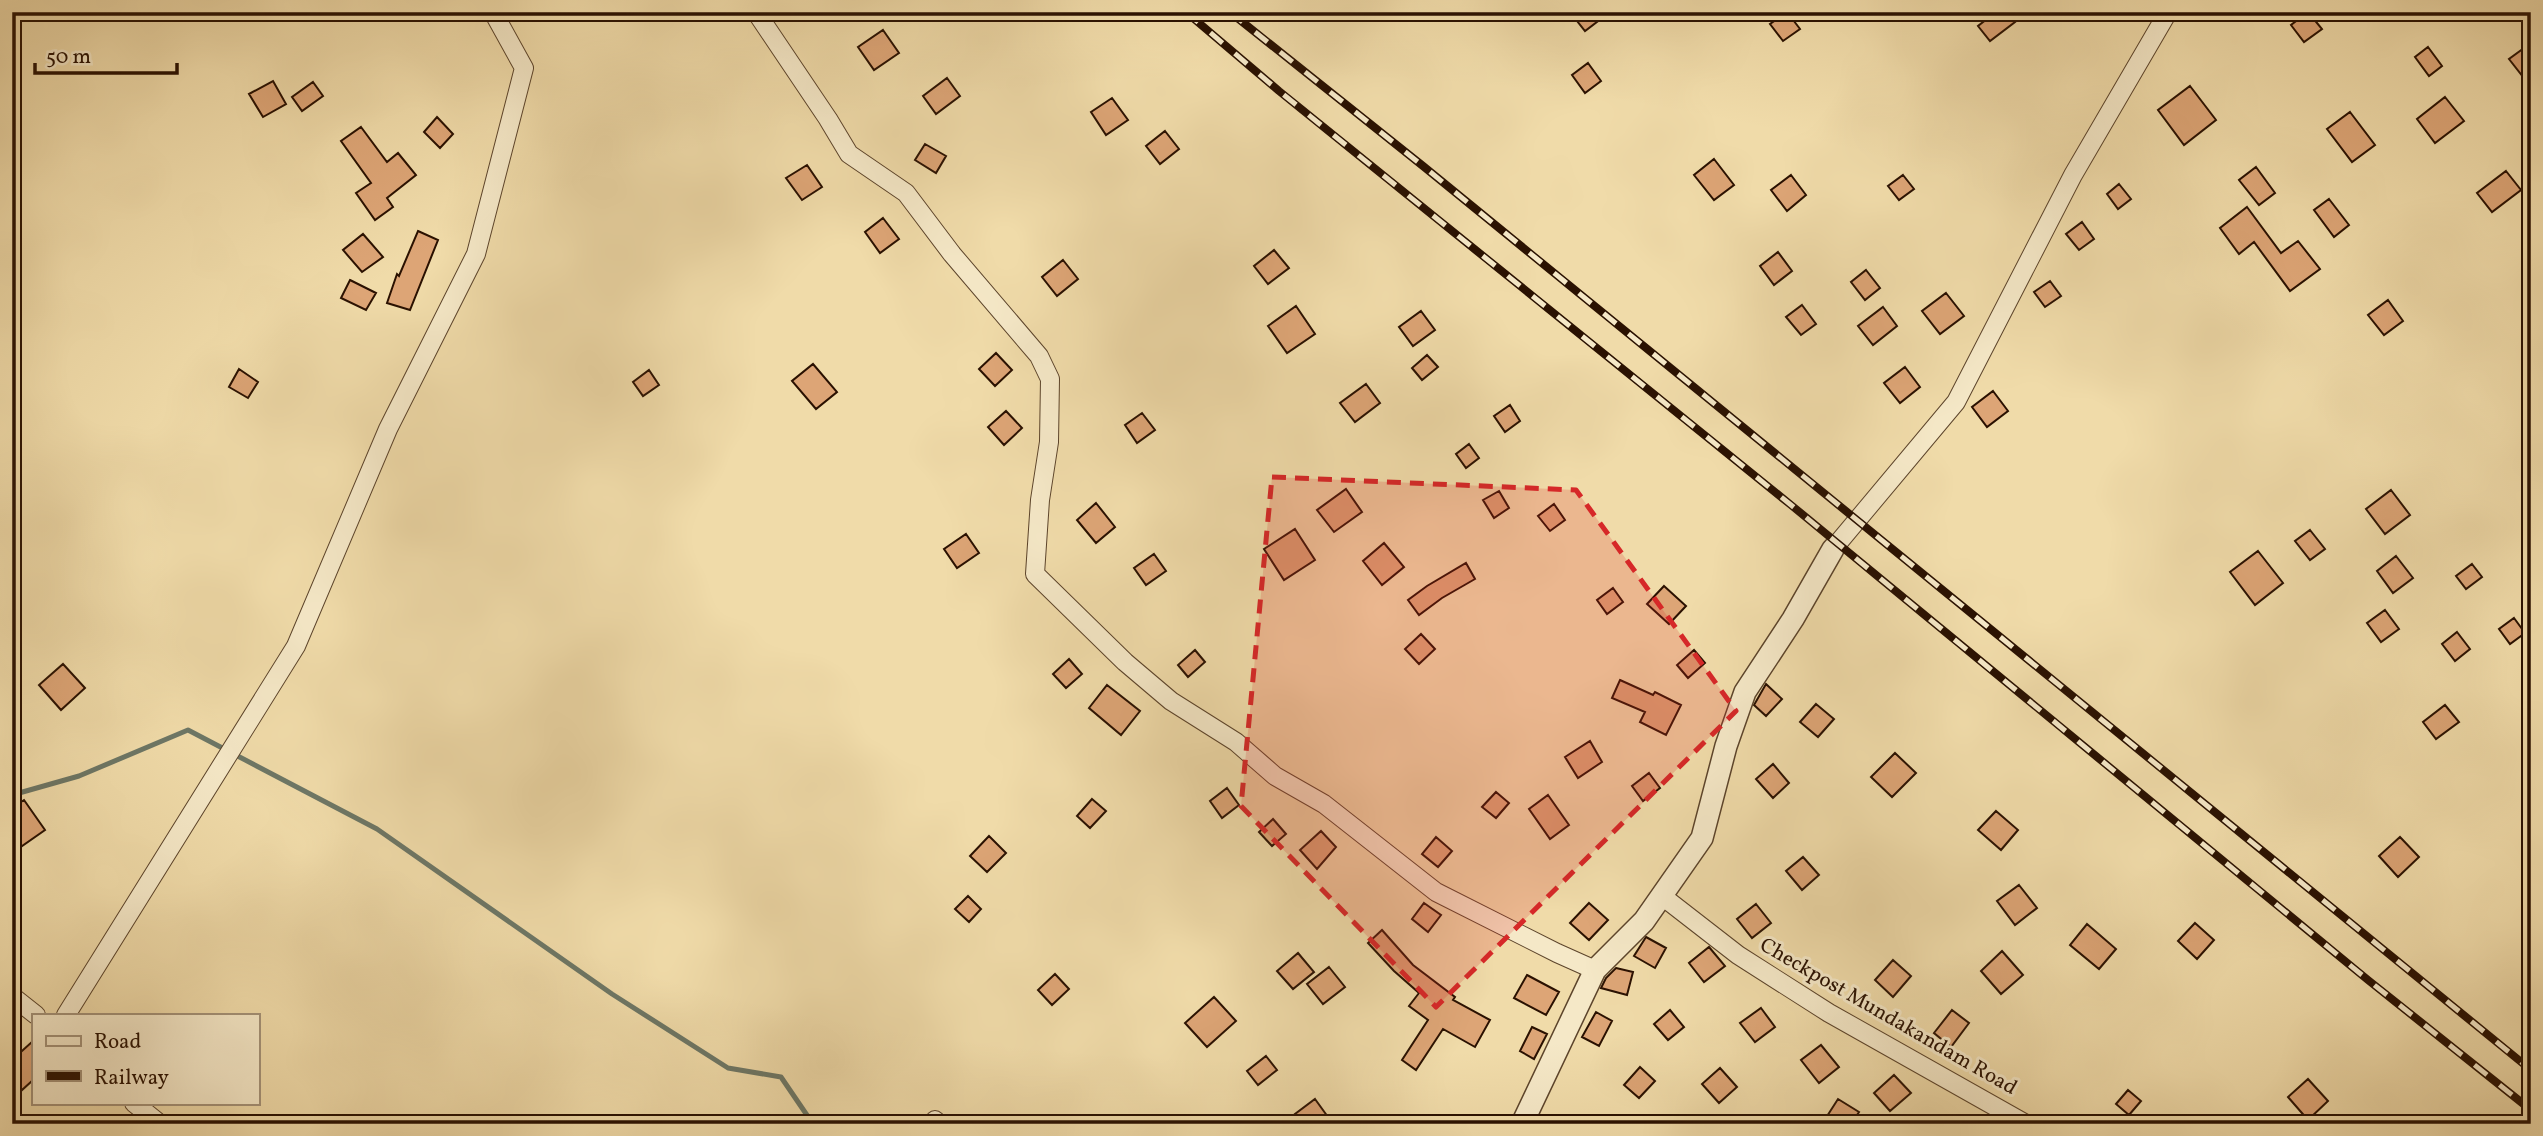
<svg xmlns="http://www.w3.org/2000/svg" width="2543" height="1136" viewBox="0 0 2543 1136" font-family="Vollkorn,serif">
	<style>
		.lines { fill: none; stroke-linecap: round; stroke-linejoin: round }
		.stream { stroke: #6d7766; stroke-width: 5 }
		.building { fill: #dda576; stroke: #2a1101; stroke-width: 2 }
		.minor-casing { stroke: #5c442b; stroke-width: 20 }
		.tertiary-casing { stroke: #5c442b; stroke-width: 24 }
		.minor { stroke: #f5e8c7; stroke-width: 18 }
		.tertiary { stroke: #f5e8c7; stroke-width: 21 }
		.rail-casing { stroke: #2a1101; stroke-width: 8 }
		.rail { stroke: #f5e8c7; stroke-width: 5; stroke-dasharray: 16; stroke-linecap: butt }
		.marked { fill: #d62828; fill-opacity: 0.2; stroke: #d62828; stroke-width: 5; stroke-dasharray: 14 9; stroke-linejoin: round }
		.labels { text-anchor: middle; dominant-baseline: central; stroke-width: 6; stroke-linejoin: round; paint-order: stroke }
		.street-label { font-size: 21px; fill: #2a1101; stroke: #f5e8c7 }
	</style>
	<rect width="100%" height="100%" fill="#f0dba9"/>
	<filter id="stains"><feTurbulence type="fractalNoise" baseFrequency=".00286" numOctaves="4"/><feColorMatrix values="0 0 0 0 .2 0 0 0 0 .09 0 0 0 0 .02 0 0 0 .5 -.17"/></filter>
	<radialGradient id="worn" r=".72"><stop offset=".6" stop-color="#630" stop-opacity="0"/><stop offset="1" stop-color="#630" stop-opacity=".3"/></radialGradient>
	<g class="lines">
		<path class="stream" d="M12 795 79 776 188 730 377 829 612 994 728 1068 781 1077 813 1124"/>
	</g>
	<path class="building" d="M1570 12H1610L1585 31Z
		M1787 12 1800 29 1783 41 1770 24Z
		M1996 12H2007L2015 22 1990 41 1978 26Z
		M2308 12 2322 29 2304 42 2291 25Z
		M883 30 899 53 874 70 858 47Z
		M2531 43V87L2509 59Z
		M2428 47 2442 66 2429 76 2415 57Z
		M1588 63 1601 81 1585 93 1572 75Z
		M947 78 960 96 936 114 923 96Z
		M273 81 286 104 263 117 249 94Z
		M313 82 323 96 302 111 292 97Z
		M2190 86 2216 120 2184 145 2158 110Z
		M2445 97 2464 121 2435 143 2417 119Z
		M1112 98 1128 120 1106 135 1091 112Z
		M2350 112 2375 145 2352 162 2327 129Z
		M437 117 453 134 440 148 424 132Z
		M361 127 387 162 398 153 416 175 387 198 393 207 375 220 356 193 371 183 341 141Z
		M1165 131 1179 149 1160 164 1146 146Z
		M925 144 946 156 936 173 915 160Z
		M1714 159 1734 185 1714 200 1694 175Z
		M807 165 822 187 802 200 786 178Z
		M2256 167 2275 193 2259 205 2239 180Z
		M2506 171 2521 190 2492 212 2477 193Z
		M1791 175 1806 195 1787 211 1771 190Z
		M1903 175 1914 189 1899 200 1888 186Z
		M2119 184 2131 199 2118 209 2107 194Z
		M2329 199 2349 225 2334 237 2314 210Z
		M2247 207 2281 253 2298 241 2320 269 2290 291 2254 242 2239 254 2220 228Z
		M883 218 899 239 880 253 865 232Z
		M2082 222 2094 239 2079 250 2066 234Z
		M418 231 438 240 410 310 387 303 397 274 399 276Z
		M363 234 383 257 362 272 343 250Z
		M1274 250 1289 268 1268 284 1254 266Z
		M1778 252 1792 271 1774 285 1760 266Z
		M1063 260 1078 279 1057 296 1042 277Z
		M1866 270 1880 288 1865 300 1851 282Z
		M350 280 376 293 366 310 341 298Z
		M2050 281 2061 296 2045 307 2034 292Z
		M1946 293 1964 316 1940 334 1922 311Z
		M2388 300 2403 321 2384 335 2368 315Z
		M1802 305 1816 324 1801 335 1786 317Z
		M1296 306 1315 334 1287 353 1268 326Z
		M1883 307 1897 326 1873 345 1858 326Z
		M1421 311 1435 330 1413 346 1399 327Z
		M996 353 1012 370 995 386 979 369Z
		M1427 355 1438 367 1422 380 1412 368Z
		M813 364 837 392 816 409 792 381Z
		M1905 367 1920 387 1900 403 1884 383Z
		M239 369 258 382 248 398 229 387Z
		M649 370 659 385 643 396 633 382Z
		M1366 384 1380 403 1355 422 1340 403Z
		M1993 391 2008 411 1987 427 1972 407Z
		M1510 405 1520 421 1505 432 1494 416Z
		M1006 411 1022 428 1004 445 988 427Z
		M1142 413 1155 430 1137 443 1125 425Z
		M1469 444 1479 458 1466 468 1456 454Z
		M1346 489 1362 512 1334 532 1317 510Z
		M2391 490 2410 515 2385 534 2366 509Z
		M1499 491 1509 508 1494 518 1483 500Z
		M1096 503 1115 527 1096 543 1077 520Z
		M1554 504 1565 520 1550 531 1538 516Z
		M1295 529 1315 560 1284 580 1264 549Z
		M2310 530 2325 549 2310 560 2295 541Z
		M966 534 979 553 957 568 944 549Z
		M1384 543 1404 567 1382 585 1363 561Z
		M2258 551 2283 583 2255 605 2230 572Z
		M1154 554 1166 571 1146 585 1134 568Z
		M2396 556 2413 578 2393 593 2377 571Z
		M1466 563 1475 579 1442 598 1419 615 1408 600 1427 586Z
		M2472 564 2482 577 2466 589 2456 576Z
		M1664 586 1686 606 1669 624 1647 604Z
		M1613 588 1623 602 1607 614 1597 600Z
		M2385 610 2399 629 2381 642 2367 623Z
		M2514 618 2525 633 2510 644 2499 629Z
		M2457 632 2470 649 2455 661 2442 644Z
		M1421 634 1435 649 1419 664 1405 649Z
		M1195 650 1205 662 1188 677 1178 665Z
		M1694 650 1705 663 1688 678 1677 665Z
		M1069 659 1082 674 1066 688 1053 674Z
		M63 664 85 688 61 710 39 685Z
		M1620 680 1653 695 1655 692 1681 705 1666 735 1640 722 1645 712 1612 698Z
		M1766 684 1782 699 1766 716 1754 705Z
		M1107 685 1140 711 1121 735 1089 708Z
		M1816 704 1834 719 1818 737 1800 722Z
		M2445 705 2459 722 2436 739 2423 722Z
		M1590 741 1602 762 1578 778 1565 757Z
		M1895 753 1916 773 1892 797 1871 777Z
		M1773 764 1789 783 1773 798 1756 779Z
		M1649 773 1660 788 1643 801 1632 786Z
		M1227 788 1239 805 1222 818 1210 801Z
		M1496 792 1509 803 1496 818 1482 807Z
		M1548 795 1569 825 1550 839 1529 809Z
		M1092 799 1106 811 1090 828 1077 816Z
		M24 800 45 830 12 853V808Z
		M1996 811 2018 830 2001 850 1978 830Z
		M1273 819 1286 834 1272 846 1259 832Z
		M1321 831 1336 847 1317 869 1300 850Z
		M989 836 1006 853 987 872 970 856Z
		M1436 837 1452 851 1438 867 1422 854Z
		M2400 837 2419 857 2398 877 2379 856Z
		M1803 857 1819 875 1802 890 1786 871Z
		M2019 885 2037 908 2015 925 1997 901Z
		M968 896 981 909 969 922 955 909Z
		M1424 903 1441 915 1428 932 1412 919Z
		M1589 903 1608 920 1589 940 1570 923Z
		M1756 904 1771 923 1752 938 1737 919Z
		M2195 923 2214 940 2197 959 2178 941Z
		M2087 924 2116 949 2099 969 2070 945Z
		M1382 930 1413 965 1455 997 1453 1000 1490 1020 1475 1047 1443 1029 1416 1070 1402 1060 1428 1020 1409 1006 1419 993 1394 971 1368 943Z
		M1646 937 1666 948 1655 968 1634 956Z
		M1709 947 1725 966 1704 982 1689 963Z
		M2002 951 2023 975 2001 994 1981 971Z
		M1298 953 1314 972 1293 989 1277 971Z
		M1893 960 1911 976 1893 997 1875 980Z
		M1329 967 1345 987 1323 1004 1307 984Z
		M1616 968 1633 972 1627 995 1601 988 1606 978Z
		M1055 974 1069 989 1052 1005 1038 990Z
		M1527 975 1559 992 1546 1015 1514 998Z
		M1214 997 1236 1021 1207 1047 1185 1023Z
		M1761 1008 1775 1027 1755 1042 1740 1023Z
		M1670 1010 1684 1027 1668 1040 1654 1024Z
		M1952 1010 1969 1023 1951 1047 1934 1033Z
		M1596 1012 1612 1021 1599 1046 1582 1037Z
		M1532 1027 1547 1034 1534 1059 1520 1051Z
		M33 1041V1080L22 1090 12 1080V1060Z
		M1821 1045 1839 1067 1819 1083 1801 1060Z
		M1266 1056 1277 1070 1258 1085 1247 1071Z
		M1640 1067 1655 1081 1639 1098 1624 1085Z
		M1720 1068 1737 1087 1719 1103 1702 1084Z
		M1894 1075 1911 1093 1890 1111 1874 1093Z
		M2308 1079 2328 1101 2308 1120 2288 1097Z
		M2128 1090 2141 1101 2129 1115 2116 1104Z
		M1315 1099 1333 1124H1302L1295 1114Z
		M1838 1099 1859 1112 1851 1124H1822Z"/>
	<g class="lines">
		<g class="minor-casing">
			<path id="minor" d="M756 12 828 119 849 154 906 193 952 254 1039 356 1050 379 1049 442 1040 500 1035 574 1125 662 1171 701 1236 742 1275 776 1324 804 1436 892 1557 953 1595 970
				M1833 549 1956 402 2073 175 2168 12
				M1662 896 1738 955 1829 1013 2026 1124
				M12 996 36 1015
				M66 1015 296 646 388 429 476 254 524 68 493 12
				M134 1103 160 1124
				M935 1120 939 1124"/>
		</g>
		<g class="tertiary-casing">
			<path id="tertiary" d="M1522 1124 1595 970 1644 921 1702 838 1726 746 1745 692 1793 619 1833 549"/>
		</g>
		<use href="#minor" class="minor"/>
		<use href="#tertiary" class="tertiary"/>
		<g class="rail-casing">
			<path id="rail" d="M1186 12 1279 91 1791 505 2368 980 2531 1110
				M1230 12 1423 166 2531 1070"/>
		</g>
		<use href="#rail" class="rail"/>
	</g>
	<path class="marked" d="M1272 477 1576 490 1736 711 1436 1007 1241 806Z"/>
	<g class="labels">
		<g class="street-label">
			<text transform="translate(1888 1017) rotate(30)">Checkpost Mundakandam Road</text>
		</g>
	</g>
	<rect width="2543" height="1136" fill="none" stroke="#f0dba9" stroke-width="42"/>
	<rect x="14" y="14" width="2515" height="1108" fill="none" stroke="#2a1101" stroke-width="3.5"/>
	<rect x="21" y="21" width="2501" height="1094" fill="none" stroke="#2a1101" stroke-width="2"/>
	<rect x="32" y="1014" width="228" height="91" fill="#f5e8c7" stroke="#a49278" stroke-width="2"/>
	<rect x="46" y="1036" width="35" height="10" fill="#f5e8c7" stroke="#a49278" stroke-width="2"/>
	<text x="94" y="1048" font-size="21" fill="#2a1101">Road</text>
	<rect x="46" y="1071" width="35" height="10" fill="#2a1101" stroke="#a49278" stroke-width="2"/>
	<text x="94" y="1084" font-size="21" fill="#2a1101">Railway</text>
	<path d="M35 63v10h142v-10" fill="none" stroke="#2a1101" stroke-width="3.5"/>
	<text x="46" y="63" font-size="21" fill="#2a1101" stroke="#f5e8c7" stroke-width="5" paint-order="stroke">50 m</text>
	<rect width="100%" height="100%" filter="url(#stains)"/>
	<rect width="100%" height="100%" fill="url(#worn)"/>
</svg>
